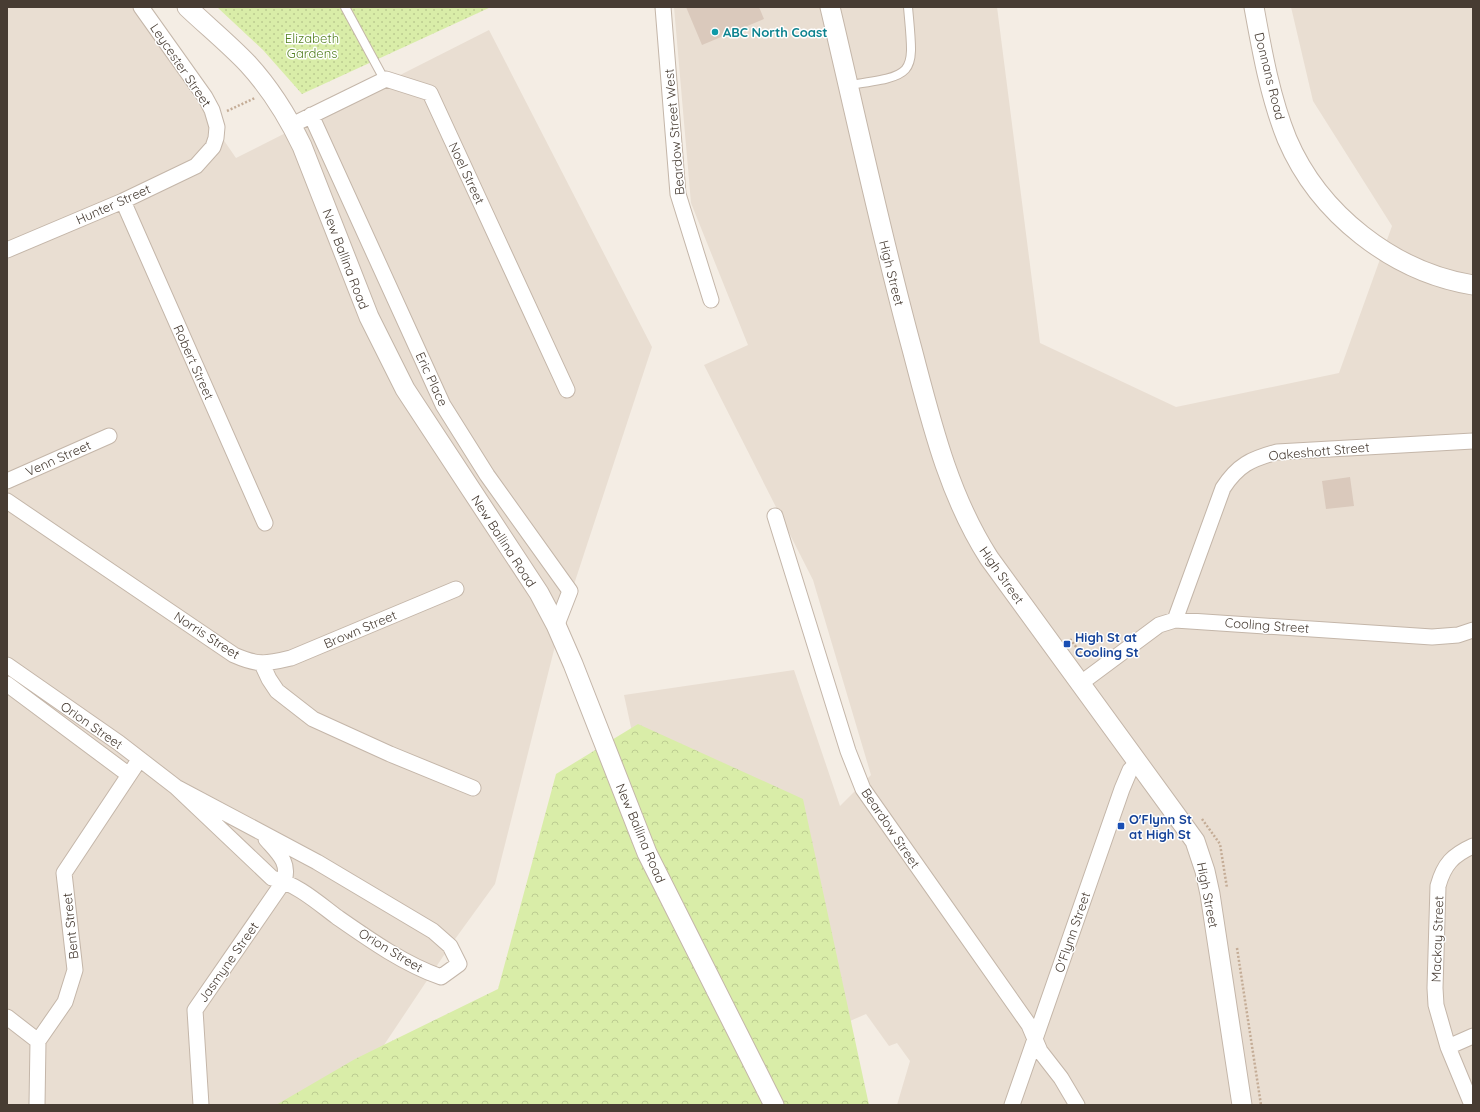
<svg xmlns="http://www.w3.org/2000/svg" width="1480" height="1112" viewBox="0 0 1480 1112" font-family="Quicksand,sans-serif">
	<style>
		.residential { fill: #e9ded2 }
		.green { fill: url(#green-dots) }
		.forest { fill: url(#forest-crowns) }
		.building { fill: #dac9bc }
		.lines { fill: none; stroke-linecap: round; stroke-linejoin: round }
		.service-casing { stroke: #c4b6a9; stroke-width: 10 }
		.minor-casing { stroke: #c4b6a9; stroke-width: 17 }
		.tertiary-casing { stroke: #c4b6a9; stroke-width: 21 }
		.path { stroke: #c4ac96; stroke-width: 2.5; stroke-dasharray: 2 2; stroke-linecap: butt }
		.service { stroke: #fff; stroke-width: 8 }
		.minor { stroke: #fff; stroke-width: 15 }
		.tertiary { stroke: #fff; stroke-width: 19 }
		.culture-dot { fill: #0f9aa8; stroke: #fff; stroke-width: 1.5 }
		.transit-dot { fill: #1a4fb4; stroke: #fff; stroke-width: 1.5 }
		.labels { text-anchor: middle; dominant-baseline: central; stroke-width: 3; stroke-linejoin: round; paint-order: stroke }
		.culture-label { font-size: 13px; font-weight: bold; fill: #0d838f; stroke: #fff; text-anchor: start }
		.park-label { font-size: 13px; fill: #538020; stroke: #fff }
		.street-label { font-size: 13px; fill: #473c33; stroke: #fff }
		.transit-label { font-size: 13px; font-weight: bold; fill: #164399; stroke: #fff; text-anchor: start }
	</style>
	<defs>
		<pattern id="green-dots" width="8" height="8" patternUnits="userSpaceOnUse"><rect width="8" height="8" fill="#d9eda8"/><path d="M2 2h.1M6 6h.1" fill="none" stroke="#bccc91" stroke-width="1.8" stroke-linecap="round"/></pattern>
		<pattern id="forest-crowns" width="20" height="18" patternUnits="userSpaceOnUse"><rect width="20" height="18" fill="#d9eda8"/><path d="M2 6a3 3 0 1 1 6 0M12 15a3 3 0 1 1 6 0" fill="none" stroke="#bccc91"/></pattern>
	</defs>
	<rect width="100%" height="100%" fill="#f4ede4"/>
	<path class="residential" d="M7 7H132L236 158 489 30 652 347 559 630 495 884 450 946 344 1105H7Z
		M674 7H997L1040 343 1176 407 1339 373 1392 226 1313 101 1291 7H1473V1105H897L910 1061 897 1043 889 1046 866 1014 779 1052 637 755 624 695 794 670 840 806 871 775 813 580 704 365 748 345 691 203Z"/>
	<path class="green" d="M217 7H491L302 94 263 50Z"/>
	<path class="forest" d="M638 724 803 799 869 1105H276L355 1059 498 989 556 774Z"/>
	<path class="building" d="M686 7H759L764 19 702 45Z
		M1350 477 1354 506 1326 509 1322 481Z"/>
	<g class="lines">
		<g class="service-casing">
			<path id="service" d="M345 7 384 79
				M849 85C918 75 914 75 908 7"/>
		</g>
		<g class="minor-casing">
			<path id="minor" d="M663 7 678 194 711 300
				M311 115 443 405 487 475 570 591 556 627
				M292 125 386 79 430 93 567 390
				M123 201 265 523
				M7 250 123 201 196 166 213 147 216 138 217 127 212 110 205 97 141 7
				M7 481 109 436
				M7 501 234 655C259 666 266 664 291 658L456 589
				M775 516 848 751 863 789 1029 1025 1040 1051 1061 1078 1077 1105
				M1175 620 1223 488C1238 465 1251 459 1277 452L1473 441
				M262 664 269 679 277 691 313 719 390 754 473 788
				M7 665 119 743 176 787 317 862 433 931 450 946 459 964 441 977C404 964 370 940 337 917 317 902 297 884 272 878L176 787
				M1081 683 1159 625 1175 620 1432 637 1458 635 1473 630
				M7 684 129 775
				M7 1017 38 1041
				M1448 1047 1473 1036
				M37 1105 38 1041 65 1002 75 970 64 873 139 760
				M201 1105 195 1010 284 881C290 862 278 853 266 839
				M1012 1105 1122 789 1130 770 1138 762
				M1472 1105 1448 1047 1436 1005 1435 988 1438 886C1444 864 1453 855 1473 846"/>
		</g>
		<g class="tertiary-casing">
			<path id="tertiary" d="M187 7C207 26 229 44 248 64 270 88 288 117 302 146L369 317 405 389 539 593 556 625 573 664 647 853 774 1105
				M830 7C857 121 881 235 912 349 931 421 948 494 989 558L1195 841 1205 871 1210 894 1242 1105
				M1254 7C1262 51 1270 97 1287 139 1319 214 1393 272 1473 285"/>
		</g>
		<path class="path" d="M227 111 255 98
			M1070 639 1080 652 1091 653 1093 656
			M1202 819 1220 844 1227 888
			M1237 948 1261 1105"/>
		<use href="#service" class="service"/>
		<use href="#minor" class="minor"/>
		<use href="#tertiary" class="tertiary"/>
	</g>
	<circle class="culture-dot" cx="715" cy="32" r="4"/>
	<g class="transit-dot">
		<rect x="1063" y="640" width="8" height="8" rx="2"/>
		<rect x="1117" y="822" width="8" height="8" rx="2"/>
	</g>
	<g class="labels">
		<g class="culture-label">
			<text x="723" y="32">ABC North Coast</text>
		</g>
		<g class="park-label">
			<text x="312" y="38">Elizabeth<tspan x="312" dy="15">Gardens</tspan></text>
		</g>
		<g class="street-label">
			<text transform="translate(181 65) rotate(56)">Leycester Street</text>
			<text transform="translate(1270 76) rotate(76)">Donnans Road</text>
			<text transform="translate(674 132) rotate(-95)">Beardow Street West</text>
			<text transform="translate(467 173) rotate(65)">Noel Street</text>
			<text transform="translate(113 204) rotate(-24)">Hunter Street</text>
			<text transform="translate(346 259) rotate(69)">New Ballina Road</text>
			<text transform="translate(892 273) rotate(76)">High Street</text>
			<text transform="translate(194 362) rotate(66)">Robert Street</text>
			<text transform="translate(432 379) rotate(65)">Eric Place</text>
			<text transform="translate(1319 451) rotate(-5)">Oakeshott Street</text>
			<text transform="translate(58 458) rotate(-24)">Venn Street</text>
			<text transform="translate(504 541) rotate(57)">New Ballina Road</text>
			<text transform="translate(1002 575) rotate(55)">High Street</text>
			<text transform="translate(1267 625) rotate(4)">Cooling Street</text>
			<text transform="translate(360 629) rotate(-23)">Brown Street</text>
			<text transform="translate(207 635) rotate(33)">Norris Street</text>
			<text transform="translate(92 725) rotate(35)">Orion Street</text>
			<text transform="translate(891 828) rotate(56)">Beardow Street</text>
			<text transform="translate(641 833) rotate(67)">New Ballina Road</text>
			<text transform="translate(1208 895) rotate(79)">High Street</text>
			<text transform="translate(70 926) rotate(-96)">Bent Street</text>
			<text transform="translate(1072 932) rotate(-71)">O'Flynn Street</text>
			<text transform="translate(1437 939) rotate(-88)">Mackay Street</text>
			<text transform="translate(391 950) rotate(31)">Orion Street</text>
			<text transform="translate(228 962) rotate(-55)">Jasmyne Street</text>
		</g>
		<g class="transit-label">
			<text x="1075" y="637">High St at<tspan x="1075" dy="15">Cooling St</tspan></text>
			<text x="1129" y="819">O'Flynn St<tspan x="1129" dy="15">at High St</tspan></text>
		</g>
	</g>
	<rect width="1480" height="1112" fill="none" stroke="#473c33" stroke-width="16"/>
</svg>
